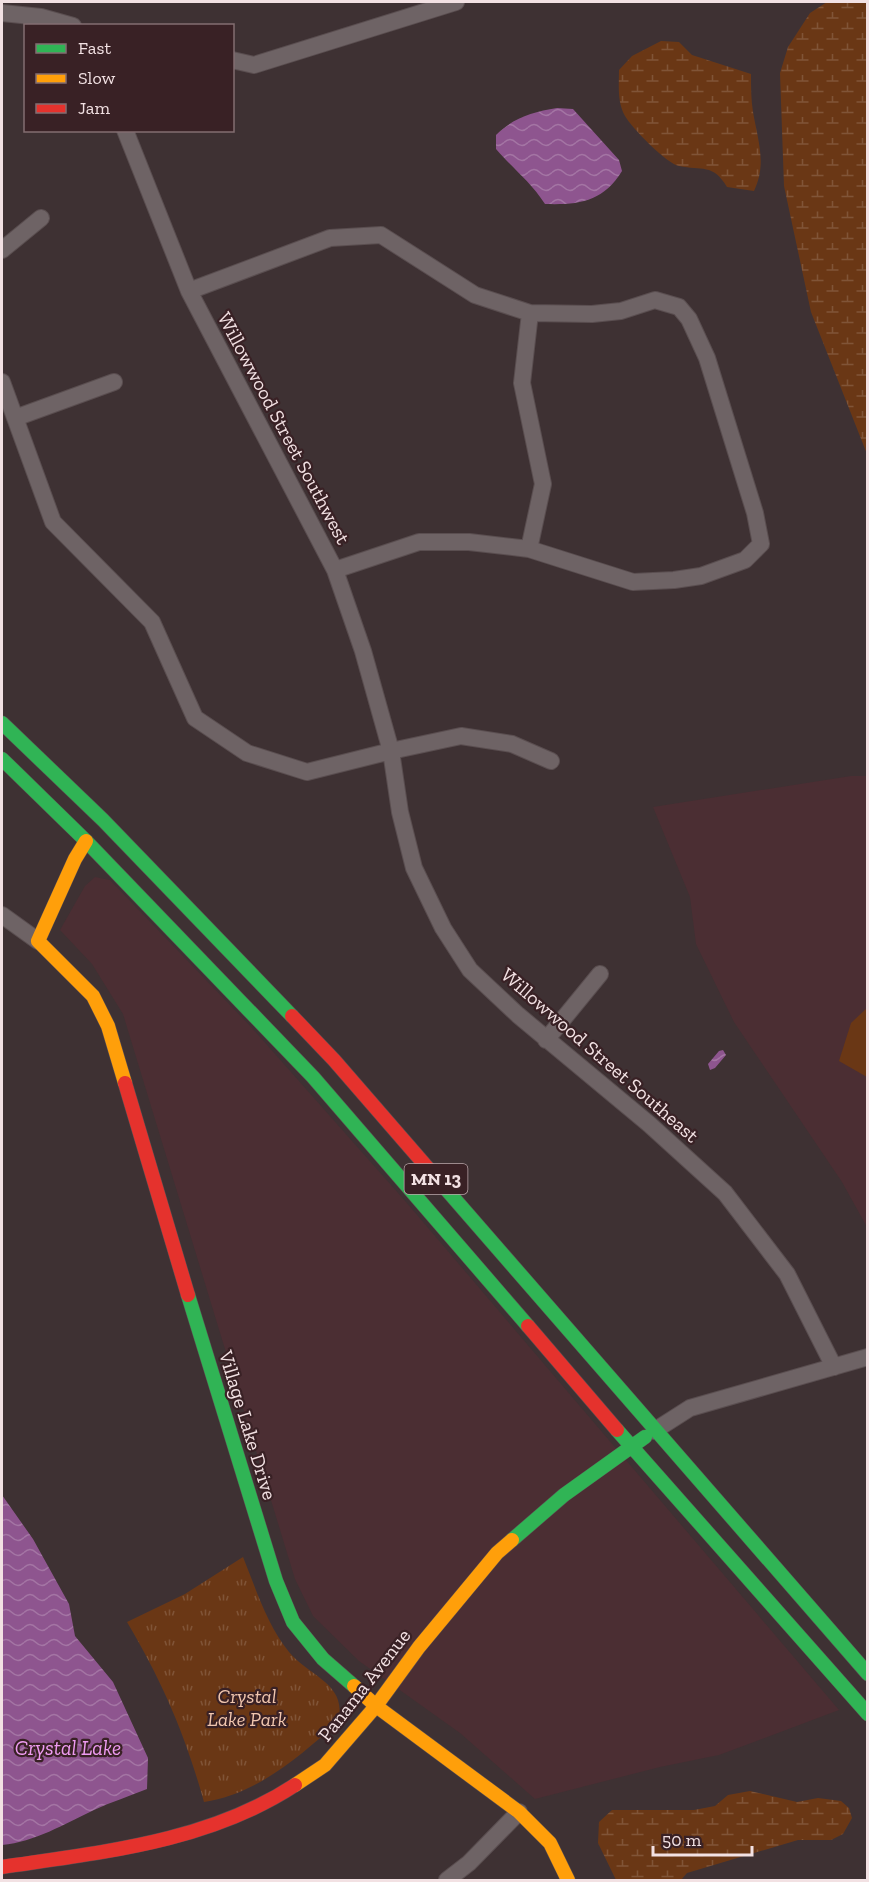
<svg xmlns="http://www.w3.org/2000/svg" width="869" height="1882" viewBox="0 0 869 1882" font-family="'Zilla Slab',serif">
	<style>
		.built { fill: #4b2e33 }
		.grass { fill: #6a3715 }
		.wetland { fill: url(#wetland-marsh) }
		.park { fill: url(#park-tufts) }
		.water { fill: url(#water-waves) }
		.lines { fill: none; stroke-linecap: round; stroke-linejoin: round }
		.street-casing { stroke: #5a4e50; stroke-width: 18 }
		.fast-casing { stroke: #5a4e50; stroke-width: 15 }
		.slow-casing { stroke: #5a4e50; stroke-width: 15 }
		.jam-casing { stroke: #5a4e50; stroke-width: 15 }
		.street { stroke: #6e6365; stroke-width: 16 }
		.fast { stroke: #30b455; stroke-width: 14 }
		.slow { stroke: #ff9f0a; stroke-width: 14 }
		.jam { stroke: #e5322d; stroke-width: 14 }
		.labels { text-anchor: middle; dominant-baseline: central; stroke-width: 4.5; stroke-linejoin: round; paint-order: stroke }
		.shield { fill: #392125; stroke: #baa7aa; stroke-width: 1.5 }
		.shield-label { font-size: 18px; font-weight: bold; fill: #f2e1e3 }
		.street-label { font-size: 20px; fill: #f2e1e3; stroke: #392125 }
		.park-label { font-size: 20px; font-style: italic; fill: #f1c6ae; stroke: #392125 }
		.water-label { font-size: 21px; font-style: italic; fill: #ee9bf1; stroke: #392125 }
	</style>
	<defs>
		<pattern id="wetland-marsh" width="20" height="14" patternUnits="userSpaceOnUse" patternTransform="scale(1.5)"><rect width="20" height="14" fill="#6a3715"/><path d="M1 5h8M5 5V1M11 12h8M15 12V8" fill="none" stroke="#805437"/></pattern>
		<pattern id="park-tufts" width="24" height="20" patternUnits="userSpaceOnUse" patternTransform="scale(1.5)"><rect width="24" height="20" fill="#6a3715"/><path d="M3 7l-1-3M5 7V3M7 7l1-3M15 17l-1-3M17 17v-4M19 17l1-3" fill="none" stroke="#805437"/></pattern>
		<pattern id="water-waves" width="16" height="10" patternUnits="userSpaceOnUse" patternTransform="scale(1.5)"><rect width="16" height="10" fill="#8e558f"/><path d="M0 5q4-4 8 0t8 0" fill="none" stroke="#a475a4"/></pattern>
	</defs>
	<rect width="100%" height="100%" fill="#3e3133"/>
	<path class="built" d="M851 776H867V1227L842 1182 734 1022 696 944 690 897 653 807Z
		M95 877 110 880 252 1028 406 1202 839 1710 719 1755 660 1767 535 1799 460 1733 359 1661 313 1616 295 1579 123 1014 92 964 60 930 85 886Z"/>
	<path class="grass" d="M867 1008V1077L839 1061 851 1023Z"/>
	<path class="wetland" d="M827 2H867V454L811 312 784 186 780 73 788 47 810 13Z
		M661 41 679 42 692 55 751 74C751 87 751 100 753 112 758 141 767 164 754 191L727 187C713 163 702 171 679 166 667 164 631 127 625 116 617 102 619 85 619 70L632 56Z
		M750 1791 797 1802 818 1798 841 1801 849 1808 852 1818 843 1834 831 1840H798L687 1873 681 1880H616L598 1843 599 1822 612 1810H694L715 1806 728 1795Z"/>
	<path class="park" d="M243 1557C256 1589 267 1625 289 1652 310 1677 348 1684 338 1722 299 1757 257 1794 204 1802 185 1734 163 1683 127 1622L185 1594Z"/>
	<path class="water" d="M557 108 573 109 619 160 622 171C603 202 579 205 545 204 530 181 513 169 496 149V135C513 118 532 112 557 108Z
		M723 1050 726 1055 715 1068 710 1070 708 1064 719 1051Z
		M2 1495 33 1539 69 1604 75 1636 113 1682 148 1758 147 1789C130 1796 111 1802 94 1810 64 1824 35 1842 2 1845Z"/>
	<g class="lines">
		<g class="street-casing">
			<path id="street" d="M2 13 41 17 73 26
				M232 60 254 65 456 2
				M125 130 189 291 335 570 363 651 391 751 400 812 414 868 443 928 470 970 518 1015 649 1124 725 1193 787 1274 834 1367
				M2 250 41 218
				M189 291 330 238 381 235 475 295 530 313 592 314 621 311 655 300 679 307 689 319 707 358 755 513 761 544 745 560 701 576 674 580 633 582 529 549 469 542H419L335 570
				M2 382 53 522 152 622 195 718 247 753 307 772 391 751 461 736 512 744 551 761
				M15 418 114 382
				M529 549 543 484 522 383 530 313
				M2 915 38 941
				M546 1040 600 974
				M654 1431 690 1408 868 1357
				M447 1880 469 1863 519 1812"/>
		</g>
		<g class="fast-casing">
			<path id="fast" d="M2 723 103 820 292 1016
				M2 759 86 841 313 1077 528 1326
				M439 1181 868 1674
				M188 1295 276 1581 293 1622 323 1659 354 1686
				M617 1430 868 1714
				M512 1540 564 1495 645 1437"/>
		</g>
		<g class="slow-casing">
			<path id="slow" d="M86 841 75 859 38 941 93 996 108 1026 125 1083
				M354 1686 376 1706 519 1812 550 1843 568 1880
				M295 1785 325 1765 376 1706 419 1647 497 1553 512 1540"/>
		</g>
		<g class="jam-casing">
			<path id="jam" d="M292 1016 334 1060 439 1181
				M125 1083 188 1295
				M528 1326 617 1430
				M2 1867C103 1852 208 1842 295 1785"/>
		</g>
		<use href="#street" class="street"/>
		<use href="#fast" class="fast"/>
		<use href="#slow" class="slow"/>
		<use href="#jam" class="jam"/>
	</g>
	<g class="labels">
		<rect class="shield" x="404.5" y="1164" width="63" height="30" rx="4.5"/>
		<g class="shield-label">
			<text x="436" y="1179">MN 13</text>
		</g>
		<g class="street-label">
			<text transform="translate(284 428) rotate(62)">Willowwood Street Southwest</text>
			<text transform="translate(600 1055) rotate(41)">Willowwood Street Southeast</text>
			<text transform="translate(248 1425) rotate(73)">Village Lake Drive</text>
			<text transform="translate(364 1685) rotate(-52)">Panama Avenue</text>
		</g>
		<g class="park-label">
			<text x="247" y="1696">Crystal<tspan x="247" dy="23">Lake Park</tspan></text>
		</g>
		<g class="water-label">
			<text x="68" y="1747">Crystal Lake</text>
		</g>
	</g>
	<rect width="869" height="1882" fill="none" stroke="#f2e1e3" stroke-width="6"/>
	<rect x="24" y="24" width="210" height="108" fill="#392125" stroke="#836e71" stroke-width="1.5"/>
	<rect x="36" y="44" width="30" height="9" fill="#30b455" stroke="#836e71" stroke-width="1.5"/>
	<text x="78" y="54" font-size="18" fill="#f2e1e3">Fast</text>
	<rect x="36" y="74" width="30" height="9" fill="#ff9f0a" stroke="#836e71" stroke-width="1.5"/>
	<text x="78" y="84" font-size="18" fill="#f2e1e3">Slow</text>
	<rect x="36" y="104" width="30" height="9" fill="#e5322d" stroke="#836e71" stroke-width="1.5"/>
	<text x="78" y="114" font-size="18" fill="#f2e1e3">Jam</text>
	<path d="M653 1846v9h99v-9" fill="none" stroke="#f2e1e3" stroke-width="3"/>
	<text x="662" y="1846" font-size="18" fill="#f2e1e3" stroke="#392125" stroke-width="4.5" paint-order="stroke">50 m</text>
</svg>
